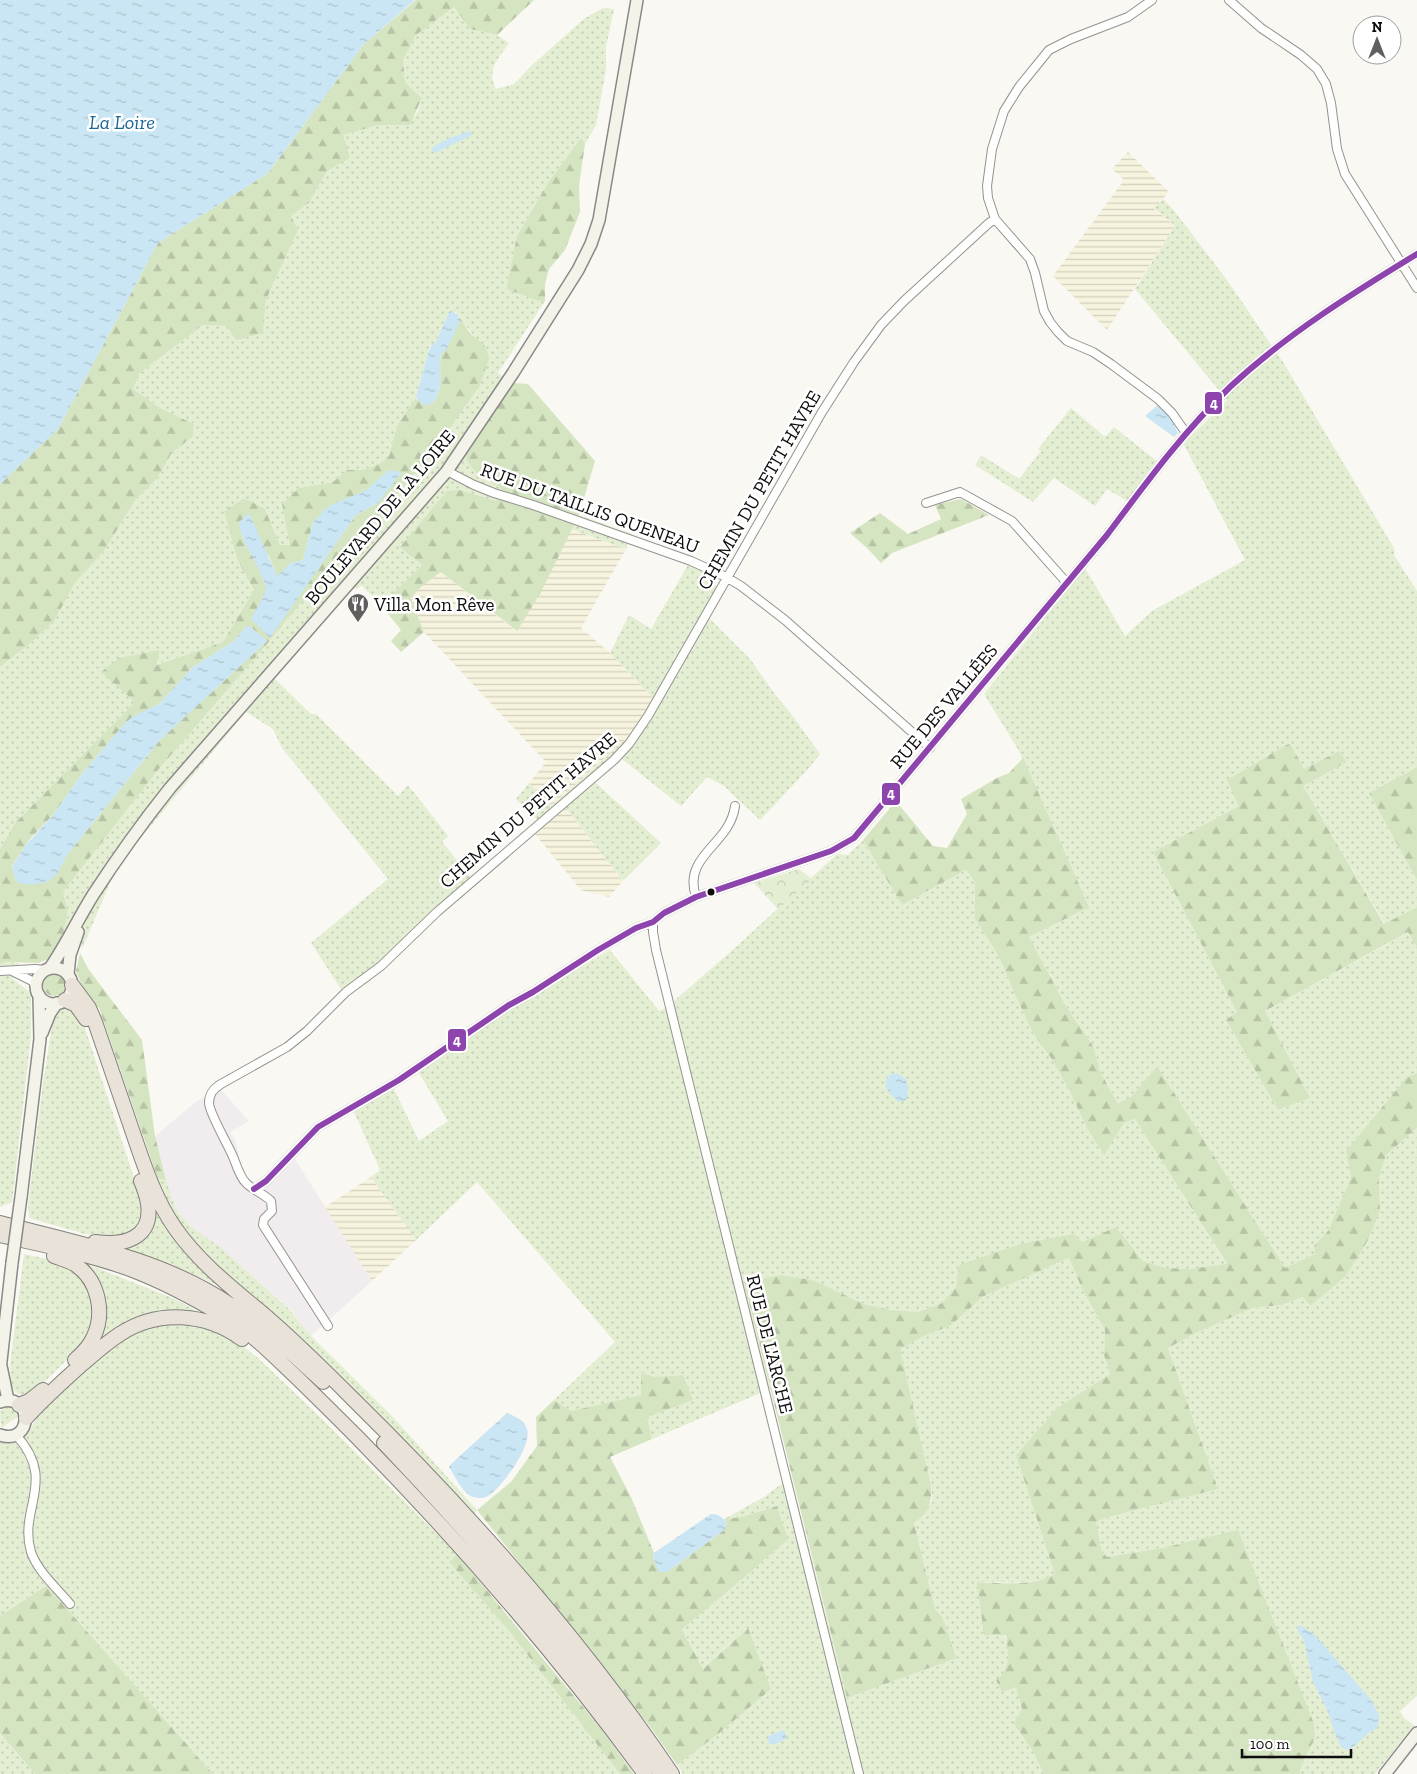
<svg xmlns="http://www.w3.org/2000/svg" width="1417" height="1774" viewBox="0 0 1417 1774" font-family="'Zilla Slab',serif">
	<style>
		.industrial { fill: #f1ecee }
		.farmland { fill: url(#farmland-rules) }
		.grass { fill: url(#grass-dots) }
		.forest { fill: url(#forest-firs); fill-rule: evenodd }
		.park { fill: url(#park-crowns) }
		.water { fill: url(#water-ripples) }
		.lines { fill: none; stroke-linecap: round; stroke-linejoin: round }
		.minor-casing { stroke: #949390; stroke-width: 10 }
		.secondary-casing { stroke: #8a8987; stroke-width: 14 }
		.trunk-casing { stroke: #81807d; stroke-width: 16 }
		.minor { stroke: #fefefd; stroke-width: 8 }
		.secondary { stroke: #f4f3ea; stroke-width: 11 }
		.trunk { stroke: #e9e2d8; stroke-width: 14 }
		.secondary-bridge-casing { stroke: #8a8987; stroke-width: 14; stroke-linecap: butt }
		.secondary-bridge { stroke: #f4f3ea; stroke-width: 11 }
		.bus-1-casing { stroke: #fff; stroke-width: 10 }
		.bus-1 { stroke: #8e44ad; stroke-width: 6 }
		.bus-dot { fill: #0d0d0d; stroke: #fff; stroke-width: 2 }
		.labels { text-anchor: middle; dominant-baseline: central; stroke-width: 5; stroke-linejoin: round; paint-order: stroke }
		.street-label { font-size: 19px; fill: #0d0d0d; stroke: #fff }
		.poi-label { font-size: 19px; fill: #0d0d0d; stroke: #fff; text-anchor: start }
		.water-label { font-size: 20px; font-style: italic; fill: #1d6698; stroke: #fff }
		.line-badge { stroke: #fff; stroke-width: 2 }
		.badge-label { font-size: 14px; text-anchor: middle; font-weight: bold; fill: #fff }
	</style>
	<defs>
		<pattern id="farmland-rules" width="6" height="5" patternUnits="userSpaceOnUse" patternTransform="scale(1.25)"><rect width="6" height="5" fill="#f6f3df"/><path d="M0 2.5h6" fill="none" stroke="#d2cfbe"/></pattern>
		<pattern id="grass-dots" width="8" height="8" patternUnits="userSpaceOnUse" patternTransform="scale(1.25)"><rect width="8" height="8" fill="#e4eed3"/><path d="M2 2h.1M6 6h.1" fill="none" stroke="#c2cbb4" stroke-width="1.8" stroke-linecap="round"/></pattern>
		<pattern id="forest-firs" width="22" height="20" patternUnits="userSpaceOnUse" patternTransform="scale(1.25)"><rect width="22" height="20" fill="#d5e5c1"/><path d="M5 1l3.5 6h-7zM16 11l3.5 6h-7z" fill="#b6c3a5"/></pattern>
		<pattern id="park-crowns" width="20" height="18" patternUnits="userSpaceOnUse" patternTransform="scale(1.25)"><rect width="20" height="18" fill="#e4eed3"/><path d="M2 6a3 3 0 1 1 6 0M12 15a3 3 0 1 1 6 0" fill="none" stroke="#c2cbb4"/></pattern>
		<pattern id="water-ripples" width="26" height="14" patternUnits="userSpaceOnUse" patternTransform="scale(1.25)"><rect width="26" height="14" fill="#cae5f3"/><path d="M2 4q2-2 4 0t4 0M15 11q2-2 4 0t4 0" fill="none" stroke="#acc3cf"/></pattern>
	</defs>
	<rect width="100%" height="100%" fill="#faf8f2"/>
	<path class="industrial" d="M220 1089 249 1121 230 1132 236 1141 241 1168 249 1182 267 1186 295 1159 372 1281 311 1336 288 1307 221 1249 188 1224 176 1209 166 1180 155 1136 197 1101Z"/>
	<path class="farmland" d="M1128 152 1169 192 1154 209 1175 226 1107 330 1053 276 1124 180 1112 169Z
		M571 529 626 549 581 628 610 653 653 698 630 735 552 806 529 783 546 762 424 632 411 598 421 587 441 572 516 631 541 592Z
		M566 808 623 881 609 897 581 890 535 834Z
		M371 1177 416 1240 372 1281 325 1207Z"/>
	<path class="grass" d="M454 7 470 29 497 35 509 43C498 59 486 70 496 89L514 84 530 67 585 18 603 8 614 9 606 47V70L596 125 585 144 581 138 549 181 517 236 506 289 541 302 545 301 498 373 513 383 465 455 482 478 501 488 496 502 460 490 400 546 422 565 381 605 362 586 350 590 303 642 274 678 311 714H316L398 796 408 785 448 836 442 842 471 877 378 963 341 989 311 943 388 879 282 748 273 729 246 712 117 866 83 947 62 940 68 911 63 892 158 770 262 650 300 604 319 589 435 449 477 340 456 313 449 312 436 342 430 346 416 397 397 426 389 456 379 464 367 469 347 470 333 482 299 488 282 504 291 545H280L265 509 244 498 224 511 237 559 254 590 223 642 155 665 160 650 102 672 135 702 15 823 0 849V667L31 643 54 621 75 583 104 551 136 499 157 479 171 454 193 436 194 424 162 409 133 389 140 373 203 325 227 326 263 333 266 300 298 230 291 216 309 203 327 171 349 158 342 135 380 125H409L418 111 422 98 405 82 403 60 416 35Z
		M1163 199 1172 208 1227 280 1283 362 1394 548V555L1417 591V767L1369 793 1417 880V907L1385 924 1303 786 1347 762 1339 751 1304 769 1290 743 1239 806 1153 852 1237 1012 1226 1020 1278 1110 1310 1098 1265 1011 1409 932 1417 947V1073L1407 1077 1347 1150 1351 1177 1328 1231 1314 1246 1315 1254 1285 1268 1157 1066 1132 1096 1119 1105 1101 1073 1093 1046 1067 1008 1029 937 1089 907 1019 751 984 694 1085 568 1125 636 1152 611 1245 560 1183 443C1199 430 1212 414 1227 400L1135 289 1175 226 1154 208Z
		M1071 408 1105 437 1114 427 1158 462 1127 501 1107 489 1095 506 1054 478 1033 502 975 465 981 455 1019 479 1041 451 1038 449Z
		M579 515 632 534 626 549 571 529Z
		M688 565 713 575 716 587 704 613 750 659 777 697 789 711 820 754 809 768 760 820 724 786 707 777 681 806 622 759 595 782 661 843 623 881 566 808 543 825 516 799 529 783 552 806 630 735 653 698 610 653 629 615 651 629Z
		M863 840 902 905 966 870 975 882V919L999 956 1016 997 1034 1035 1051 1058 1068 1088 1088 1130 1103 1154 1124 1123 1135 1119 1227 1265 1190 1269 1166 1268 1143 1261 1116 1227 1082 1242 959 1265 956 1287 942 1303 918 1312 891 1310 864 1304 813 1280 780 1275 744 1282 770 1389 652 1439 647 1417 683 1375 655 1377 642 1372V1395L571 1411 554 1400 615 1342 477 1182 416 1240 371 1177 380 1170 354 1112 394 1089 419 1141 448 1121 419 1073 509 1010 610 950 659 1011 666 1008 736 947 837 854 848 855Z
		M6 962 19 963 13 979 31 993V1036L12 1202 0 1207V964Z
		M66 1008 76 1012 82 1019 138 1190 154 1204 220 1283 217 1285 171 1264 121 1249 118 1238 85 1234 29 1218 28 1206 43 1083 53 1020 58 1010Z
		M1417 1128V1696L1400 1711 1404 1718 1414 1725 1375 1774H1300V1770L1308 1754 1167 1547 1106 1557 1102 1552 1095 1522 1105 1518 1218 1489 1168 1348 1198 1332 1253 1308 1282 1305 1303 1297 1310 1306 1380 1211 1379 1178 1386 1155Z
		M158 1179 166 1180 176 1209 188 1224 221 1248 288 1308 311 1336 391 1415 477 1510 474 1515C417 1454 359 1394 299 1336 259 1298 211 1266 178 1220 170 1209 164 1193 158 1179Z
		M24 1254 60 1262 74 1269 87 1264 175 1299 204 1315 258 1358 321 1418 457 1554 449 1562 509 1631 620 1774H213L46 1586 0 1616V1440L13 1441 28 1434 40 1412 93 1363 79 1348 30 1396C9 1396 11 1382 10 1365Z
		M1069 1258 1082 1289 1105 1330 1104 1355 1110 1374 1057 1408 1016 1455 1056 1574C1031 1587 1004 1581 978 1582 991 1608 1027 1656 997 1680L1016 1686 1032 1750 1044 1774H683L677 1765 717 1735 771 1689 747 1628 703 1669 682 1628 747 1575 787 1539 777 1506 742 1517 724 1519 764 1497 791 1477 847 1698 955 1658 943 1618 935 1609 914 1523 932 1502 931 1486 899 1349 926 1335 950 1326 984 1296Z
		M7 1407C14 1406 17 1410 19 1416L1 1428 0 1411Z
		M0 1733 35 1774H0Z"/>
	<path class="forest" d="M416 0H534L497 35 470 29 454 7 416 35 403 60 405 82 422 98 410 125H379L343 135 350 158 327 171 309 203 291 216 298 230 266 300 263 333 236 340 227 326 203 325 140 373 133 389 162 409 194 424 193 436 171 454 157 479 136 499 104 551 75 583 54 621 31 643 0 667V484L58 429 158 243 268 173 364 44Z
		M581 138 585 144 579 185 580 212 565 250 549 269 545 284V301L541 302 506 289 517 236 549 181Z
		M460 318 470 333 485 346 489 358 480 385 435 449 319 589 300 604 262 650 158 770 63 892 68 911 62 940 53 957 39 963 6 962 0 964V849L15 823 135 702 101 672 119 658 160 650 156 665 223 642 254 590 237 559 224 511 244 498 265 509 280 545H290L282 504 299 488 333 482 347 470 367 469 379 464 389 456 397 426 416 397 417 400 432 403C445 392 438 369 441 354L447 347ZM389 470 379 502 355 516 270 637 263 599 266 591V587L260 570 241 534 269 556 277 577 291 563 303 560 313 523 366 491ZM248 625 267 641 160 740 67 855 57 873 16 881 12 866 30 839 53 815 85 770 126 722 159 704 193 667 233 642Z
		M513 383 528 384 595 461 579 515 541 592 517 631 441 572 421 587 411 598 424 632 401 652 391 641 401 630 381 605 422 565 400 547 447 491 460 490 496 501 501 488C484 479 473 473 465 456Z
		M961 499 989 515 892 553 881 563 867 548 850 533 880 513 908 534 941 519 935 505Z
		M1290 743 1304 769 1339 751 1347 762 1303 786 1384 924 1417 907V947L1408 932 1265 1011 1310 1098 1278 1110 1226 1020 1237 1012 1153 852 1239 806 1227 780Z
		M1023 758 1089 907 1029 937 1067 1008 1093 1046 1101 1073 1118 1104 1132 1096 1157 1066 1285 1268 1315 1254 1314 1246 1328 1231 1351 1177 1346 1151 1407 1077 1417 1073V1128L1386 1155 1379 1178 1380 1211 1368 1240 1346 1276 1310 1306 1303 1297 1282 1305 1253 1308 1198 1332 1168 1348 1218 1489 1105 1518 1096 1522 1102 1552 1107 1557 1167 1547 1238 1530 1314 1724 1315 1737 1300 1770V1774H1044L1032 1750 1014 1723 1022 1709 1016 1687 1002 1692 996 1680C1012 1669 1008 1652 1006 1635H984L977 1582C1003 1583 1032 1587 1055 1574L1016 1455 1057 1408 1110 1374 1104 1355 1105 1330 1082 1289 1069 1258 984 1296 950 1326 926 1335 900 1349 931 1486C932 1504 929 1512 914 1523L935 1609 943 1618 956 1658 847 1698 744 1282 780 1275 813 1280 864 1304 891 1310 918 1312 942 1303 956 1287 959 1265 1021 1244 1074 1234 1082 1242 1116 1227 1143 1261 1166 1268 1190 1269 1227 1264 1135 1119 1124 1123 1104 1155 1088 1130 1068 1088 1051 1058 1034 1035 1016 997 999 956 975 919V882L966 870 902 905 863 840 896 801 933 846 947 848 967 814 961 799 997 778 1009 773Z
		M1417 767V880L1369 793Z
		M80 953 89 970 142 1040 155 1136 166 1180 158 1179 99 1008 85 994 76 971Z
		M43 985a11 11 0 1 1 22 0a11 11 0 1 1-22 0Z
		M641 1372 655 1377 683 1375 693 1400 647 1417 652 1439 610 1457 631 1497 654 1553 653 1558 659 1571 667 1572 719 1534 727 1524 724 1519 742 1517 777 1506 788 1539 747 1575 682 1629 703 1669 748 1628 771 1689 717 1735 677 1765 651 1728 477 1510 511 1482 537 1446 536 1417 554 1400 571 1411 641 1395Z
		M457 1554 601 1729 634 1774H620L509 1631 449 1562Z
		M46 1586 59 1600 213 1774H35L0 1733V1616Z"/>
	<path class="park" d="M799 869 812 879 778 909 754 883Z"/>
	<path class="water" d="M0 0H415L364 44 268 173 158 243 58 429 0 484Z
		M470 131 472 135 435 153 432 151 433 147 450 138Z
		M451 311 458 315 460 321 446 350 441 354C438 370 446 396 429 405L422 404 416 397 429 350 432 344 436 342 449 312Z
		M1159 404C1168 412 1173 422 1178 433L1174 437 1145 416Z
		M389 470 402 472 379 502 355 516 270 638 251 619 266 591C263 566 241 547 239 522L249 513 277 576 291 563 303 560 313 523 324 510 333 504 365 491Z
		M248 625 267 641 160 740 67 855C59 871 55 883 36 884 27 885 24 885 16 881L12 867 26 845 53 815 85 770 126 722 134 716 159 704 193 667 233 642Z
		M892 1073C908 1074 911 1087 906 1100L898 1102C889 1093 879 1084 892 1073Z
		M507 1413C515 1417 524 1419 527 1429 533 1444 502 1488 488 1496 483 1499 478 1498 473 1497 462 1493 455 1476 449 1467L451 1464Z
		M711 1514C719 1514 725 1518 727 1526L724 1530 667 1572H659L653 1558 654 1553Z
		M1300 1625 1315 1635 1371 1700 1379 1715V1723L1376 1729 1371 1731 1350 1750 1342 1748 1337 1739 1326 1707 1313 1682 1304 1640 1298 1631V1626Z
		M784 1730 787 1738 776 1744H769L768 1736Z"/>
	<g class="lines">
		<g class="minor-casing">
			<path id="minor" d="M1152 0 1128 17 1071 39 1049 50 1019 87 1004 111 992 149 987 186 988 198 995 219 1030 259 1035 273 1044 311 1050 322 1058 332 1067 341 1093 352 1111 364 1158 399 1172 413 1186 433
				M1229 0 1261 28 1301 55 1317 69 1326 84 1331 103 1337 149 1345 174 1417 288
				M447 471 474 485 494 493 533 505 691 561 726 577 741 586 785 620 930 748
				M926 503 960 492 1012 521 1067 583
				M696 897C682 855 730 845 735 806
				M653 922V932L656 950 859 1774
				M0 971 35 969 45 970
				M12 971 32 981 36 986
				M254 1189 266 1181 318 1127 399 1080 509 1005 533 992 598 950 636 928 653 922 664 913 696 897 831 851 854 838 1107 535C1146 483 1184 431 1231 386 1287 334 1353 293 1417 254
				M328 1326 263 1225 264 1219 272 1211 271 1201C264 1194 253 1190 246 1183 240 1177 237 1167 234 1159 229 1146 209 1113 209 1103 209 1094 213 1089 221 1084L287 1047 307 1031 346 992 381 966 437 912 614 760 629 744 648 716 822 412 854 362 881 325 904 301 989 223 995 219
				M16 1435C58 1481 18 1508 31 1552 38 1572 57 1588 70 1604"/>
		</g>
		<g class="secondary-casing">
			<path id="secondary" d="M50 968C66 945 78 919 93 895 117 858 142 823 170 788L447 471 513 373 578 270 591 244 599 220 637 0
				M36 986a18 18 0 1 1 36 0a18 18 0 1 1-36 0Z
				M68 974 70 955 78 932
				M42 1033 50 1013 57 1003
				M21 1197 40 1039 39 995
				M1 1366 8 1400
				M0 1370 12 1263
				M0 1402C33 1391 34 1446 0 1435
				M1385 1774 1417 1733"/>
		</g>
		<g class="trunk-casing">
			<path id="trunk" d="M72 985 89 1008 95 1022C107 1057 119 1092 131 1127 143 1162 154 1198 175 1228 200 1264 236 1291 269 1319 298 1344 325 1371 353 1399 469 1513 581 1639 672 1774
				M65 1000 76 1005 86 1019
				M0 1223C77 1243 162 1259 229 1304 264 1326 293 1354 323 1382
				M0 1235C43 1245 88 1254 130 1269 164 1282 196 1299 227 1318 250 1332 270 1352 290 1371 313 1393 335 1415 358 1438 461 1543 558 1655 645 1774
				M95 1242C123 1246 153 1239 148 1204 147 1196 144 1188 141 1181
				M54 1256C62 1259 70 1261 76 1265 98 1280 105 1312 94 1336 90 1346 83 1353 75 1360
				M19 1405 29 1401 43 1390
				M26 1418C43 1399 62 1382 81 1365 94 1354 106 1343 120 1334 158 1309 206 1313 242 1339
				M384 1443C482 1546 575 1656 659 1771"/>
		</g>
		<use href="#minor" class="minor"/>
		<use href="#secondary" class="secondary"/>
		<use href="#trunk" class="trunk"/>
		<g class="secondary-bridge-casing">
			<path id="secondary-bridge" d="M12 1263 21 1197"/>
		</g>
		<use href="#secondary-bridge" class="secondary-bridge"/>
		<g class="bus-1-casing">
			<path id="bus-1" d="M254 1189 266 1181 318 1127 399 1080 509 1005 533 992 598 950 636 928 653 922 664 913 696 897 831 851 854 838 1107 535C1146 483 1184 431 1231 386 1287 334 1353 293 1417 254"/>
		</g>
		<use href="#bus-1" class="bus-1"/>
	</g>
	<defs>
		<g id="restaurant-pin" transform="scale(1.125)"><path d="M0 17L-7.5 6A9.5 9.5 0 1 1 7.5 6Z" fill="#605f5d" stroke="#fff"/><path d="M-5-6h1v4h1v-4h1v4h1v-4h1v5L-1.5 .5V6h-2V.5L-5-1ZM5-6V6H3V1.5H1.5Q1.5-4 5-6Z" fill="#fff"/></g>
	</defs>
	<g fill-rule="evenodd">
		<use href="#restaurant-pin" x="358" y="604"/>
	</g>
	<circle class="bus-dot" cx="711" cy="892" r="4.5"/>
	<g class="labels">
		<g class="street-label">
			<text transform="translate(759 490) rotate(-60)">CHEMIN DU PETIT HAVRE</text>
			<text transform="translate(590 508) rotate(20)">RUE DU TAILLIS QUENEAU</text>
			<text transform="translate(380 517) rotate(-50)">BOULEVARD DE LA LOIRE</text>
			<text transform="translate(944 706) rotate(-50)">RUE DES VALLÉES</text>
			<text transform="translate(528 810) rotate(-41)">CHEMIN DU PETIT HAVRE</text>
			<text transform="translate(770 1344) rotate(76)">RUE DE L'ARCHE</text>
		</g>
		<g class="poi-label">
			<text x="374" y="604">Villa Mon Rêve</text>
		</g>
		<g class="water-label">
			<text x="122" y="122">La Loire</text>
		</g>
	</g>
	<g class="line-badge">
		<rect x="1204" y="391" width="19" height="24" rx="5" fill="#8e44ad"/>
		<rect x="881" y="782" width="20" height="24" rx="5" fill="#8e44ad"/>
		<rect x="447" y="1028" width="20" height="24" rx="5" fill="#8e44ad"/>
	</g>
	<g class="badge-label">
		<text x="1214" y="408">4</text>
		<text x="891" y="798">4</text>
		<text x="457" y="1045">4</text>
	</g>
	<g transform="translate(1377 40)"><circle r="24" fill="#ffffff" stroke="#9e9e9e"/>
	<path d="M0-4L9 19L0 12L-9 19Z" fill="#605f5d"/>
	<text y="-8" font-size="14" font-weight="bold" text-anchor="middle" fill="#0d0d0d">N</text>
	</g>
	<path d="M1242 1749v8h109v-8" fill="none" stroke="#0d0d0d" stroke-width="2.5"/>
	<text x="1250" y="1749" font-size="15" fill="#0d0d0d" stroke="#ffffff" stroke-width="4" paint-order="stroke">100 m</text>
</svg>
